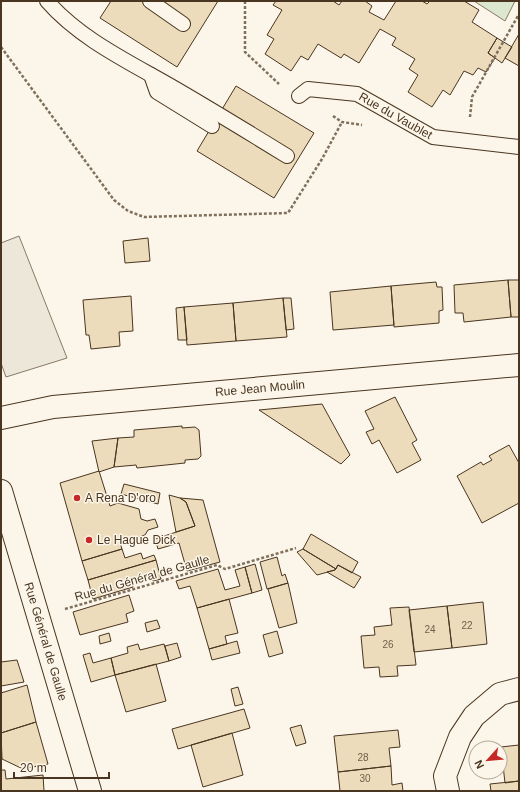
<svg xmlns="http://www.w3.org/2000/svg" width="520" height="792" viewBox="0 0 520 792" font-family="Arial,sans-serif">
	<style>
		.green { fill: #dce7d0; stroke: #887966 }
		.parking { fill: #ede7d9; stroke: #887966 }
		.building { fill: #ecdcbc; stroke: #4a3520 }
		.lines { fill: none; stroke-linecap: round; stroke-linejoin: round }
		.lane-casing { stroke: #4a3520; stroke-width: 16 }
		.street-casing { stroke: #4a3520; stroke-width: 24 }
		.secondary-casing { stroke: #4a3520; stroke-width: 24 }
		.path { stroke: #7f6f5c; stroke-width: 2.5; stroke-dasharray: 3 2; stroke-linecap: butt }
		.lane { stroke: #fbf6e9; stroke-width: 14 }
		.street { stroke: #fbf6e9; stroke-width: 22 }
		.secondary { stroke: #fbf6e9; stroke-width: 22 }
		.poi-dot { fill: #c62828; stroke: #fbf6e9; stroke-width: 1.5 }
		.labels { text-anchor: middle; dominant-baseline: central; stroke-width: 3; stroke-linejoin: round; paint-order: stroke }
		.number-label { font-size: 10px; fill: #725f47 }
		.street-label { font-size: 12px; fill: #4a3520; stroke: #fbf6e9 }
		.poi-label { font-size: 12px; fill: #4a3520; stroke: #fbf6e9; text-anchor: start }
	</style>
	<rect width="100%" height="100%" fill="#fbf6e9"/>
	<path class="green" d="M474 1H515L505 21Z"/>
	<path class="parking" d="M19 236 67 358 6 377 1 363V243Z"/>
	<path class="building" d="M111 1H218L177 67 100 18Z
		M276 1H333L339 5 342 1H365L372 6 369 12 384 20 396 1H422L427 4 430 1H464L479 10 472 22 497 38 488 53 495 58 486 72 478 68 473 75 464 71 450 95 443 90 432 107 408 92 418 75 409 69 415 59 392 45 396 38 380 29 359 63 344 54 341 58 318 44 308 60 301 56 291 71 265 54 274 39 267 35 282 10 273 5Z
		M519 34V66L505 58Z
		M497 38 512 47 502 63 488 53Z
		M236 86 314 133 274 198 197 151Z
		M148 238 150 261 125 263 123 241Z
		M508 280 511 317 464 322 463 313H455L454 285Z
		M508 280H519V317H511Z
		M436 282 437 287H442L443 310 439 311V323L394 327 391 286Z
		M391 286 394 325 333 330 330 292Z
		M131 296 133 331 119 332 120 346 91 349 89 335H86L83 300Z
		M283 298H291L294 329 286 330Z
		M283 298 287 337 236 341 233 303Z
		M233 303 236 341 187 345 184 307Z
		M184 307 187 340H178L176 308Z
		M395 397 417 440 412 443 421 460 397 473 379 440 372 444 366 432 374 429 365 411Z
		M322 404 350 455 341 464 259 410Z
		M182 426V428L195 427 199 430 201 456 198 459 185 460V463L137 468 136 465 114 467 118 438 134 437V430Z
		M118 438 114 467 99 472 92 441Z
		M509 445 519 463V503L482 523 457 476 481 462 483 465 492 460 489 456Z
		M99 471 110 506 118 503 139 509 141 519 147 521 155 519 158 527 148 530 145 535 120 543 122 549 82 561 60 483Z
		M124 484 160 493 158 504 121 494Z
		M169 495 180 498 186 502 195 526 176 532Z
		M180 498 203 500 220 562 187 571 179 543 158 549 155 539 195 526 186 502Z
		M311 534 358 562 352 573 338 565 336 569 303 549Z
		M122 549 125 558 141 553 143 559 154 555 156 560 88 580 82 561Z
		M303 549 336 569 335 570 317 575 297 552Z
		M277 557 282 576 285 574 288 583 267 589 260 562Z
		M156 560 161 579 153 581 151 574 131 580 133 587 93 599 88 580Z
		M255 564 262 590 252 593 245 567Z
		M338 565 361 577 354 588 327 572 335 570Z
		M245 567 252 593 197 608 190 586 179 589 176 581 218 569 225 590 240 586 235 570Z
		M288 583 297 623 279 628 268 589Z
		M129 595 134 611 126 614 128 622 80 635 73 612Z
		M229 599 238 633 225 636 227 644 209 649 197 608Z
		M483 602 487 644 452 648 447 606Z
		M447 606 452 648 414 652 409 610Z
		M409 607 416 665 397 666 398 676 380 677 379 667 364 668 361 636 375 635 374 627 392 625 390 608Z
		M157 620 160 628 147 632 145 623Z
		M277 631 283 653 269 657 263 635Z
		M109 633 111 641 100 644 99 636Z
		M237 641 240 653 212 660 209 649Z
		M177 643 181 657 169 661 165 646Z
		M138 644 140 650 164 644 169 661 115 675 111 658 128 653 127 647Z
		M90 653 93 663 111 658 115 675 91 682 83 655Z
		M17 660 24 682 1 686V662Z
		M156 664 166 701 126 712 115 675Z
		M27 685 36 722 1 733V693Z
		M238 687 243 704 235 706 231 689Z
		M244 709 250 728 178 749 172 729Z
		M36 722 48 764 23 769 2 759 1 733Z
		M301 725 306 743 296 746 290 728Z
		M398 730 400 747 389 748 391 766 338 772 334 736Z
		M232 733 243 775 203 787 191 745Z
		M519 745V781L505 783 501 747Z
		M391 766 392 785 402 783 403 791H340L338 772Z
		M1 770H5L6 779 43 775 44 791H1Z
		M519 781V791H491L490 784Z"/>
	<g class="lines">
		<g class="lane-casing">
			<g id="lane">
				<path d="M47 1C79 38 127 61 169 85 209 108 248 132 287 156"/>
				<path d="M150 1 183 24"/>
				<path d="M151 75 157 92 212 126"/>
				<path id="s1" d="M299 96 308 89 357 94 433 137 519 147"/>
			</g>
		</g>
		<g class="street-casing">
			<g id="street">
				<path id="s2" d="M1 418 53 407 519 365"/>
				<path d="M448 791 445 776 460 737 474 716 500 694 519 689"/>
			</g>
		</g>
		<g class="secondary-casing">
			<g id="secondary">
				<path id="s3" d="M1 491 90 791"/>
			</g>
		</g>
		<path class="path" d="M245 1V52L279 84
			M1 47 114 200 128 211 144 217 288 213 322 159 342 122
			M333 116 342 122 362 125
			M470 117 472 97 519 14
			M65 609 217 565 225 569 296 548"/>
		<use href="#lane" class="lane"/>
		<use href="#street" class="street"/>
		<use href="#secondary" class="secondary"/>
	</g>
	<g class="poi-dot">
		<circle cx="77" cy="498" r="4"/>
		<circle cx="89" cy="540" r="4"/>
	</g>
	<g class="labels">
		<g class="number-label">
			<text x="467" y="625">22</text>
			<text x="430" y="629">24</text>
			<text x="388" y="644">26</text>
			<text x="363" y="757">28</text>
			<text x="365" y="778">30</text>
		</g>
		<g class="street-label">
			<text stroke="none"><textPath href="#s1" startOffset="105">Rue du Vaublet</textPath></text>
			<text stroke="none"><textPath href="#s2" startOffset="261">Rue Jean Moulin</textPath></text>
			<text transform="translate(142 578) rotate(-16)">Rue du Général de Gaulle</text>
			<text stroke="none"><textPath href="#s3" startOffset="157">Rue Général de Gaulle</textPath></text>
		</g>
		<g class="poi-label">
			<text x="85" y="498">A Rena D'oro</text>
			<text x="97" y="540">Le Hague Dick</text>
		</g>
	</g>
	<rect width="520" height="792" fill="none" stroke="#4a3520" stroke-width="4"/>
	<g transform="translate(488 760) rotate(243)"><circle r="19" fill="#fbf6e9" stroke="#b4a999"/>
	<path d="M0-3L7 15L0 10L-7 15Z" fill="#c62828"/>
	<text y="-6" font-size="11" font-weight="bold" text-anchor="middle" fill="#4a3520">N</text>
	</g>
	<path d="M14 772v6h95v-6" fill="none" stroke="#4a3520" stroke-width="2"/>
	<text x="20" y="772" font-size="12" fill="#4a3520" stroke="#fbf6e9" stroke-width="3" paint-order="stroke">20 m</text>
</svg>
